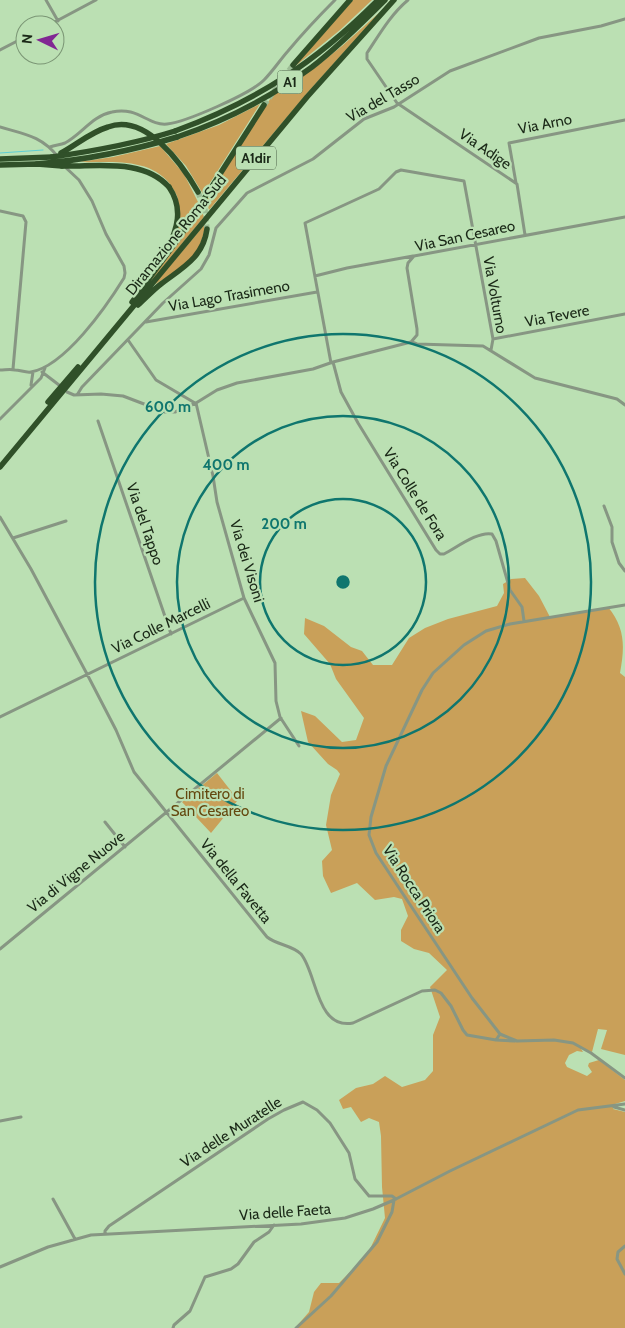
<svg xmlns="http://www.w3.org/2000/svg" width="625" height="1328" viewBox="0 0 625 1328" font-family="Cabin,sans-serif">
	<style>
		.green { fill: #c9a059 }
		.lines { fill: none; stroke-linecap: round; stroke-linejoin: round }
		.stream { stroke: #5cced4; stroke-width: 1 }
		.highway-tunnel { stroke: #9bbb94; stroke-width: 5.5; stroke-dasharray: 5.5 3; stroke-linecap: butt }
		.minor { stroke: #879683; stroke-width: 3 }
		.highway { stroke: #305029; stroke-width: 5.5 }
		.highway-bridge { stroke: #305029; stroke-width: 5.5 }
		.ring { fill: none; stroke: #0f766e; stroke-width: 2.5 }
		.labels { text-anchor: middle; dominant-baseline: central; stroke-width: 4.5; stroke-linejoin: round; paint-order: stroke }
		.shield { fill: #bbe0b3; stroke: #4a5f46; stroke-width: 1 }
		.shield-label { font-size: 14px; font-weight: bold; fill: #1a2817 }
		.street-label { font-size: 15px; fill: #1a2817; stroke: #bbe0b3 }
		.park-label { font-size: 15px; fill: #64480f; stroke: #bbe0b3 }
		.centre { fill: #0f766e; stroke: #bbe0b3; stroke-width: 2.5 }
		.ring-label { font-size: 15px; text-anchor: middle; font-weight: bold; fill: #0f766e; stroke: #bbe0b3; stroke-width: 4.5; stroke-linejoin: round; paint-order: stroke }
	</style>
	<rect width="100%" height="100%" fill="#bbe0b3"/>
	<path class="green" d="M353 0H372L340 30 293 68Z
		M381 11 308 92 209 210 206 200 272 96 316 67 342 46Z
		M260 104 203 194 186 166 166 144 219 125Z
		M160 146 184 174 198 202 176 236C177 225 180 212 178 201 178 195 173 189 170 184 149 157 110 163 79 162L113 157Z
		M201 209 204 217 147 286Z
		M205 224C202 258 180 269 154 285Z
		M525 578 539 596 550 617 608 607C625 628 625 646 620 673L625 677V1055L601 1049 607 1030 598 1029 592 1052 580 1047 583 1052 577 1051 569 1055 565 1063 567 1067 587 1076 592 1072 588 1066 589 1063 599 1060 625 1080V1101L615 1104 613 1109 625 1112V1328H295L309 1312 314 1292 321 1283H339L367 1255 385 1218 382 1187 381 1136 379 1122 369 1118 361 1122 351 1107 343 1109 339 1100 356 1088 373 1084 385 1076 402 1087 425 1080 433 1071V1035L440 1017 430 987 447 970 429 953 414 949 401 941V930L408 916 402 899 394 897 375 900 357 883 331 893 323 876 322 861 332 850 326 825 331 795 340 774 337 770 328 764 308 742 301 711 315 716 342 742 356 740 364 718 336 679 330 664 304 634 305 618 324 626 351 647 362 651 373 665H392L409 638 425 628 448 619 497 606 504 593 503 584 511 579Z
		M217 773 238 800 211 833 182 802Z"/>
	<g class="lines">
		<path class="stream" d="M0 153 43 150"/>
		<path class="highway-tunnel" d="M264 105 293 65
			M198 192 205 210 207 229"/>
		<path class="minor" d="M46 0 58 21
			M408 0C391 14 379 35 367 53V59L397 103 517 184 525 235
			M49 25 96 0
			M0 50 25 37
			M0 127C24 134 42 136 58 157
			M50 147C55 145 60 145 65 143 82 134 92 116 112 112 138 106 148 126 167 124 186 122 250 94 264 80 273 71 280 60 288 51 303 33 319 16 335 0
			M516 183 509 143 625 120
			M0 211 23 216 26 222 13 369
			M315 276 347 268 413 256
			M146 322 317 292
			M493 339 625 314
			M128 340 156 380 195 403
			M412 342 417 344 483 346 535 378 617 399 625 405
			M333 362 341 392 358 423 436 550 440 554H444C456 548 478 531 492 534L496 541 510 590 522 607 524 621
			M331 363 305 223 379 189 396 172 401 170 464 181 493 339 491 350
			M0 370C5 370 10 369 15 370 20 370 26 373 31 372 65 366 106 307 124 278L125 273 124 266 106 234 92 201 79 180 64 166
			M42 372 59 385
			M31 385 33 372
			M67 392 74 395 101 394 123 396 165 412H175L196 403 217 390 237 383 313 369 333 362 411 342 417 335V329L407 268 408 263 414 256 625 217
			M77 395 82 387 163 303 201 269 209 255 216 228 247 193 313 159 364 119 394 107 450 71 539 38 601 26 625 19
			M196 403 213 476 217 502 244 598 275 663 276 701 280 717 299 746
			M0 419 41 378 45 368
			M98 421 171 634
			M604 506 612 527V542L619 563 625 571
			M0 517 31 569 87 674 116 730 134 772 267 937C277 945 292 945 301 954 317 973 316 1030 353 1023L422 991 435 990 441 993 451 1006 463 1030 467 1035 496 1040 500 1034
			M13 538 66 521
			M625 605 510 624 486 631 464 645 433 673 422 690 386 766 371 817 369 835 376 853 403 894 472 998 500 1034 517 1041 554 1040 573 1043 591 1053 625 1078
			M0 717 244 598
			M105 822 125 847
			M0 949 281 718
			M496 1040 515 1041
			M614 1107 625 1110
			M0 1121 21 1117
			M53 1199 75 1239
			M105 1234V1231L109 1226 268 1119 284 1110 303 1102 317 1110 330 1123 349 1153 355 1179 369 1196H392L396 1199
			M625 1246 618 1252 617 1259 625 1274
			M0 1267 48 1247 91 1235 301 1224 345 1218 373 1209 394 1200 450 1171 578 1110 625 1104
			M173 1328 174 1325 190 1311 205 1277 231 1269 238 1264 254 1242 269 1232 274 1225
			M296 1328 331 1296 377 1242 392 1212 394 1200"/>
		<path class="highway" d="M293 65 350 0
			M175 131C257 101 316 62 378 0
			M177 137C225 121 271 97 312 67 338 47 362 23 385 0
			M61 153C76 145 91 132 108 127 146 113 182 164 198 192
			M0 159 52 157
			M0 165 37 164 62 166
			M167 251C177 229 184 209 169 187
			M132 302 181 235 264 105
			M138 305C146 298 153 290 161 284 182 268 203 258 207 229
			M48 402 78 367
			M0 467 307 97 394 0"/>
		<path class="highway-bridge" d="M52 157C94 151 134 144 175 131
			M37 164C85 160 131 151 177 137
			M62 166C97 167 143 158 169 187"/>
	</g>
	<g class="ring">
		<circle cx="343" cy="582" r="83"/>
		<circle cx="343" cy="582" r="166"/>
		<circle cx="343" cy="582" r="248"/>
	</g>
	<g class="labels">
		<g class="shield">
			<rect x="277.5" y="70.5" width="25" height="23" rx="4"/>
			<rect x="236" y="146.5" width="40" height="23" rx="4"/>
		</g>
		<g class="shield-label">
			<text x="290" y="82">A1</text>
			<text x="256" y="158">A1dir</text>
		</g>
		<g class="street-label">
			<text transform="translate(383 98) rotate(-30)">Via del Tasso</text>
			<text transform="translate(545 124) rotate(-11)">Via Arno</text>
			<text transform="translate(485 149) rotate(34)">Via Adige</text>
			<text transform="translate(176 235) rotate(-51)">Diramazione Roma Sud</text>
			<text transform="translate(465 236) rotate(-12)">Via San Cesareo</text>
			<text transform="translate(495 295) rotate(80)">Via Volturno</text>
			<text transform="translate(229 296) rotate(-10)">Via Lago Trasimeno</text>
			<text transform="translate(557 316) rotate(-11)">Via Tevere</text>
			<text transform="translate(415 494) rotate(58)">Via Colle de Fora</text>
			<text transform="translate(145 524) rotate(71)">Via del Tappo</text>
			<text transform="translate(247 561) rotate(73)">Via dei Visoni</text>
			<text transform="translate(161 626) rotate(-26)">Via Colle Marcelli</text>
			<text transform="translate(76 872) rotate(-39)">Via di Vigne Nuove</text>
			<text transform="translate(236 881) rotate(51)">Via della Favetta</text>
			<text transform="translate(414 889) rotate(57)">Via Rocca Priora</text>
			<text transform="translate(231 1132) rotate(-33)">Via delle Muratelle</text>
			<text transform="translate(285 1212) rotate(-4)">Via delle Faeta</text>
		</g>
		<g class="park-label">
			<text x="210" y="794">Cimitero di<tspan x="210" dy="17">San Cesareo</tspan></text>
		</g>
	</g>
	<circle cx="343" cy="582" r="8" class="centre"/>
	<g class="ring-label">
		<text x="168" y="412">600 m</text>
		<text x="226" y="470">400 m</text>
		<text x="284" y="529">200 m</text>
	</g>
	<g transform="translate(40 40) rotate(275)"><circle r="24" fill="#bbe0b3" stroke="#7b9675"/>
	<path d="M0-4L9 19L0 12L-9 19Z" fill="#812793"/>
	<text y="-8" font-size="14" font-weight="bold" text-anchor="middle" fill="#1a2817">N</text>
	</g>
</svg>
